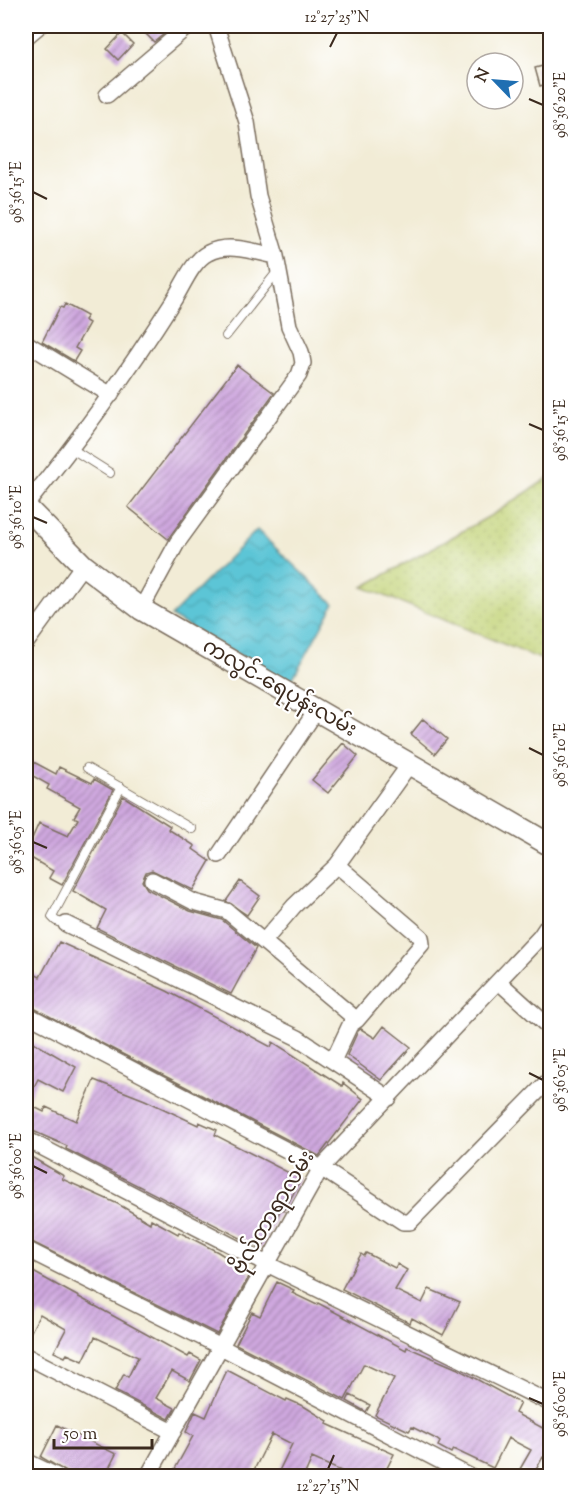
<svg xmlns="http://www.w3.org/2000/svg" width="576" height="1502" viewBox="0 0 576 1502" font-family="'Sorts Mill Goudy','Noto Sans Myanmar',serif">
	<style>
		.park { fill: url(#park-dots); stroke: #7e7e4a; stroke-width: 1.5 }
		.water { fill: url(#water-waves); stroke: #4b787a; stroke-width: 1.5 }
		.building { fill: url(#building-hatch) }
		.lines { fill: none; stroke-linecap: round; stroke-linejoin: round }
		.lane-casing { stroke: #7b6e5e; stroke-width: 10 }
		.street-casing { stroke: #7b6e5e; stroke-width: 18 }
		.secondary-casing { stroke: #7b6e5e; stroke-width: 24 }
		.lane { stroke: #fff; stroke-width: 8 }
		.street { stroke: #fff; stroke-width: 15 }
		.secondary { stroke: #fff; stroke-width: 21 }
		.ticks { fill: none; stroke: #3b2a1e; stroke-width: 2 }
		.labels { text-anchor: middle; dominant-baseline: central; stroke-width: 4.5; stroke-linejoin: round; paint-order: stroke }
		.street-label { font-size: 21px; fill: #3b2a1e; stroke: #fff }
		.neatline { fill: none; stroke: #3b2a1e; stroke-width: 2 }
		.ticks-label { font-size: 15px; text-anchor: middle; fill: #3b2a1e }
	</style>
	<defs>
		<pattern id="park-dots" width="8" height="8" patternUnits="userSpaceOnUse" patternTransform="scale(1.5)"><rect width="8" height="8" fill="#c1d275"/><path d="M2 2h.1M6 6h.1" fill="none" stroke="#a7b465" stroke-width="1.8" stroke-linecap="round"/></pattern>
		<pattern id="water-waves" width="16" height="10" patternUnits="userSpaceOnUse" patternTransform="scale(1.5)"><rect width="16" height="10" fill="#5bc5d6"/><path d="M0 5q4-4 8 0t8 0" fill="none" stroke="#50a9b7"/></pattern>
		<pattern id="building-hatch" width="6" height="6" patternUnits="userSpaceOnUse" patternTransform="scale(1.5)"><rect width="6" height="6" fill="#cfa8df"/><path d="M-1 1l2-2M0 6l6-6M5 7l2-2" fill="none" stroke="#a989b4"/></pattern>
	</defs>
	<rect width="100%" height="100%" fill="#fff"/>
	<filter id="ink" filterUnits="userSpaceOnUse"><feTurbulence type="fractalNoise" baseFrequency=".0167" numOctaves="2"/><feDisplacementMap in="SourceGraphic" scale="12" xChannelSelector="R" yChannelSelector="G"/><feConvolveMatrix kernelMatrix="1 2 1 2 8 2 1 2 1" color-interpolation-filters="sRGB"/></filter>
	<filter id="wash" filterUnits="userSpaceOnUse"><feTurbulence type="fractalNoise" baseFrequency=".008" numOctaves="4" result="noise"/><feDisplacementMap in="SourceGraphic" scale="24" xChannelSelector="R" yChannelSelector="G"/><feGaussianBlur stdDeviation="1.35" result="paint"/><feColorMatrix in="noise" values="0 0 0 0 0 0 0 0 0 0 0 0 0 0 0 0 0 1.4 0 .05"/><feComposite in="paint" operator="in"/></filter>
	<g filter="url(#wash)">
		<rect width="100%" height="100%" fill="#f2ecd6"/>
		<path class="park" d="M550 477V663L363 587 497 512Z"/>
		<path class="water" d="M257 530 334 604 289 685 171 616Z"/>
		<g id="blocks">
			<path class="building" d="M152 26H174L154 42 145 33Z
				M122 33 133 44 118 60 107 49Z
				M550 64V83L540 86 535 68Z
				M65 304 87 316 84 320 89 323 75 348 80 351 74 361 42 342 60 307 63 308Z
				M237 365 274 393 168 539 128 507Z
				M423 719 447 739 435 754 411 734Z
				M343 743 358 756 328 793 312 780Z
				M26 758 56 774 59 767 92 783 94 779 113 790 62 885 49 878 53 871 26 855V852L39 823 68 836 78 819 74 817 80 807 47 789 49 785 26 772Z
				M123 796 170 826 168 829 195 846 193 849 210 861 193 890 152 870 146 872 142 881 147 889 190 911 222 920 256 948 231 994 97 928 106 910 73 891Z
				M240 881 260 896 247 915 226 901Z
				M59 942 167 991 271 1047 273 1042 342 1086 343 1083 363 1099 319 1156 26 1004V970L40 977Z
				M384 1026 411 1047 381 1080 347 1055 358 1031 361 1029 375 1038Z
				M31 1041 76 1067 63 1092 38 1079 26 1102V1051Z
				M94 1080 145 1100 198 1125 199 1122 217 1130 215 1135 301 1179 284 1211 281 1209 262 1249 66 1149 67 1146 26 1128V1103L44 1112 46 1107 76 1121Z
				M26 1154 64 1176 62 1179 118 1204 150 1223 151 1219 178 1234 179 1232 218 1252 251 1273 217 1334 26 1239Z
				M366 1253 395 1268 397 1264 407 1270 395 1290 422 1303 429 1289 460 1302 443 1335 412 1318 410 1323 342 1289 361 1254 364 1256Z
				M26 1268 188 1357 190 1354 201 1360 190 1381 172 1371 156 1398 175 1408 169 1419 115 1391 124 1374 128 1377 138 1357 95 1337 83 1361 67 1354 65 1357 54 1352 66 1329 40 1314 26 1341Z
				M277 1282 294 1290 292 1293 317 1305 318 1303 406 1350 407 1347 458 1369 520 1403 515 1413 550 1432V1461L543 1457 533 1475 520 1469 531 1450 508 1438 493 1468 453 1449 451 1453 438 1446 440 1442 436 1439 412 1427 409 1431 375 1415 394 1378 364 1364 345 1400 236 1344 252 1312 260 1316Z
				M227 1370 286 1401 287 1399 305 1407 328 1421 327 1424 394 1454 383 1476H352L312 1458 304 1476H286L278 1473 292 1444 272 1434 251 1476H171L193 1436 186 1432 195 1412 206 1417Z
				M350 1395 370 1405 366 1412 347 1401Z
				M57 1425 116 1454 105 1476H73L41 1457Z"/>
		</g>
	</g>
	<g filter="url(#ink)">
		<use href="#blocks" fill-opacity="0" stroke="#7b6e5e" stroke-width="1.5"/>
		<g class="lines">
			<g class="lane-casing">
				<path id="lane" d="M226 336 277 272
					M72 449 110 473
					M87 768 192 829
					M66 924 56 921 52 917 121 787"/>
			</g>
			<g class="street-casing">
				<path id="street" d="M26 37 39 26
					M107 95 188 26
					M26 343 111 395
					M26 505C79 440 128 372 173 301 183 286 192 261 208 253 228 242 255 252 276 256
					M141 609 177 543 299 375 303 363 301 352 289 326 276 256 258 196 247 122 216 26
					M26 643 83 565
					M219 855 316 711
					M152 880 194 902 227 911 357 1020
					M66 924 298 1038 389 1098
					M264 941 294 906 337 865 409 765
					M499 982 550 1028
					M26 1014 321 1168 403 1222H410L550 1079
					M333 1061 350 1025 357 1020 422 944 421 937 337 865
					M26 1139 267 1264 550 1403
					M26 1249 221 1347 469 1476
					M26 1356 173 1432
					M26 1461 57 1476
					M148 1476 321 1168 540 937 550 922"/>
			</g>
			<g class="secondary-casing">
				<path id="secondary" d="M26 507 83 565 141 609 550 845"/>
			</g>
			<use href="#lane" class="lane"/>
			<use href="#street" class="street"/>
			<use href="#secondary" class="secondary"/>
		</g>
	</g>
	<path class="ticks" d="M330 47 337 33M529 99 543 105M33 192 47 199M529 424 543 430M33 517 47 523M529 748 543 755M33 842 47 848M529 1073 543 1080M33 1166 47 1173M529 1398 543 1404M328 1469 334 1455"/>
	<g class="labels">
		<g class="street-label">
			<text transform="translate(279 689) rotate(30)">ကလွင်-ရေပုန်းလမ်း</text>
			<text transform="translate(274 1213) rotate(-59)">ဗိုလ်တာရာလမ်း</text>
		</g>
	</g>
	<rect width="576" height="1502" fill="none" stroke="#fff" stroke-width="66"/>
	<g transform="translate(495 81) rotate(295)"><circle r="28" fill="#ffffff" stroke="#b1aaa5" stroke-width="1.5"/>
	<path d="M0-4.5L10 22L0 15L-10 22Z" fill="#1f6fb2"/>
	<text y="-9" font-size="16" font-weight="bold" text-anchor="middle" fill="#3b2a1e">N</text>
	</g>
	<path d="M54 1439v9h98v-9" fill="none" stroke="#3b2a1e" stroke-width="3"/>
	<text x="63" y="1439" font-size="18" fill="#3b2a1e" stroke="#ffffff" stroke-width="4.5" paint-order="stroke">50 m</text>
	<rect x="33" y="33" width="510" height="1436" class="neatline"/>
	<g class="ticks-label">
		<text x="337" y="22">12°27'25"N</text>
		<text transform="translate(560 105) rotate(-90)" y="5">98°36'20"E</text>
		<text transform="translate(16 192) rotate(-90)" y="5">98°36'15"E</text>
		<text transform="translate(560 430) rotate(-90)" y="5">98°36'15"E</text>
		<text transform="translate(16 517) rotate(-90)" y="5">98°36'10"E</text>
		<text transform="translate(560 755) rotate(-90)" y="5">98°36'10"E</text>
		<text transform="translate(16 842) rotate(-90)" y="5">98°36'05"E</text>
		<text transform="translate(560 1080) rotate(-90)" y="5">98°36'05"E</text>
		<text transform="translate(16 1166) rotate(-90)" y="5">98°36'00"E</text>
		<text transform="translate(560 1404) rotate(-90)" y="5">98°36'00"E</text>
		<text x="328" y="1491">12°27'15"N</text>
	</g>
</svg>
